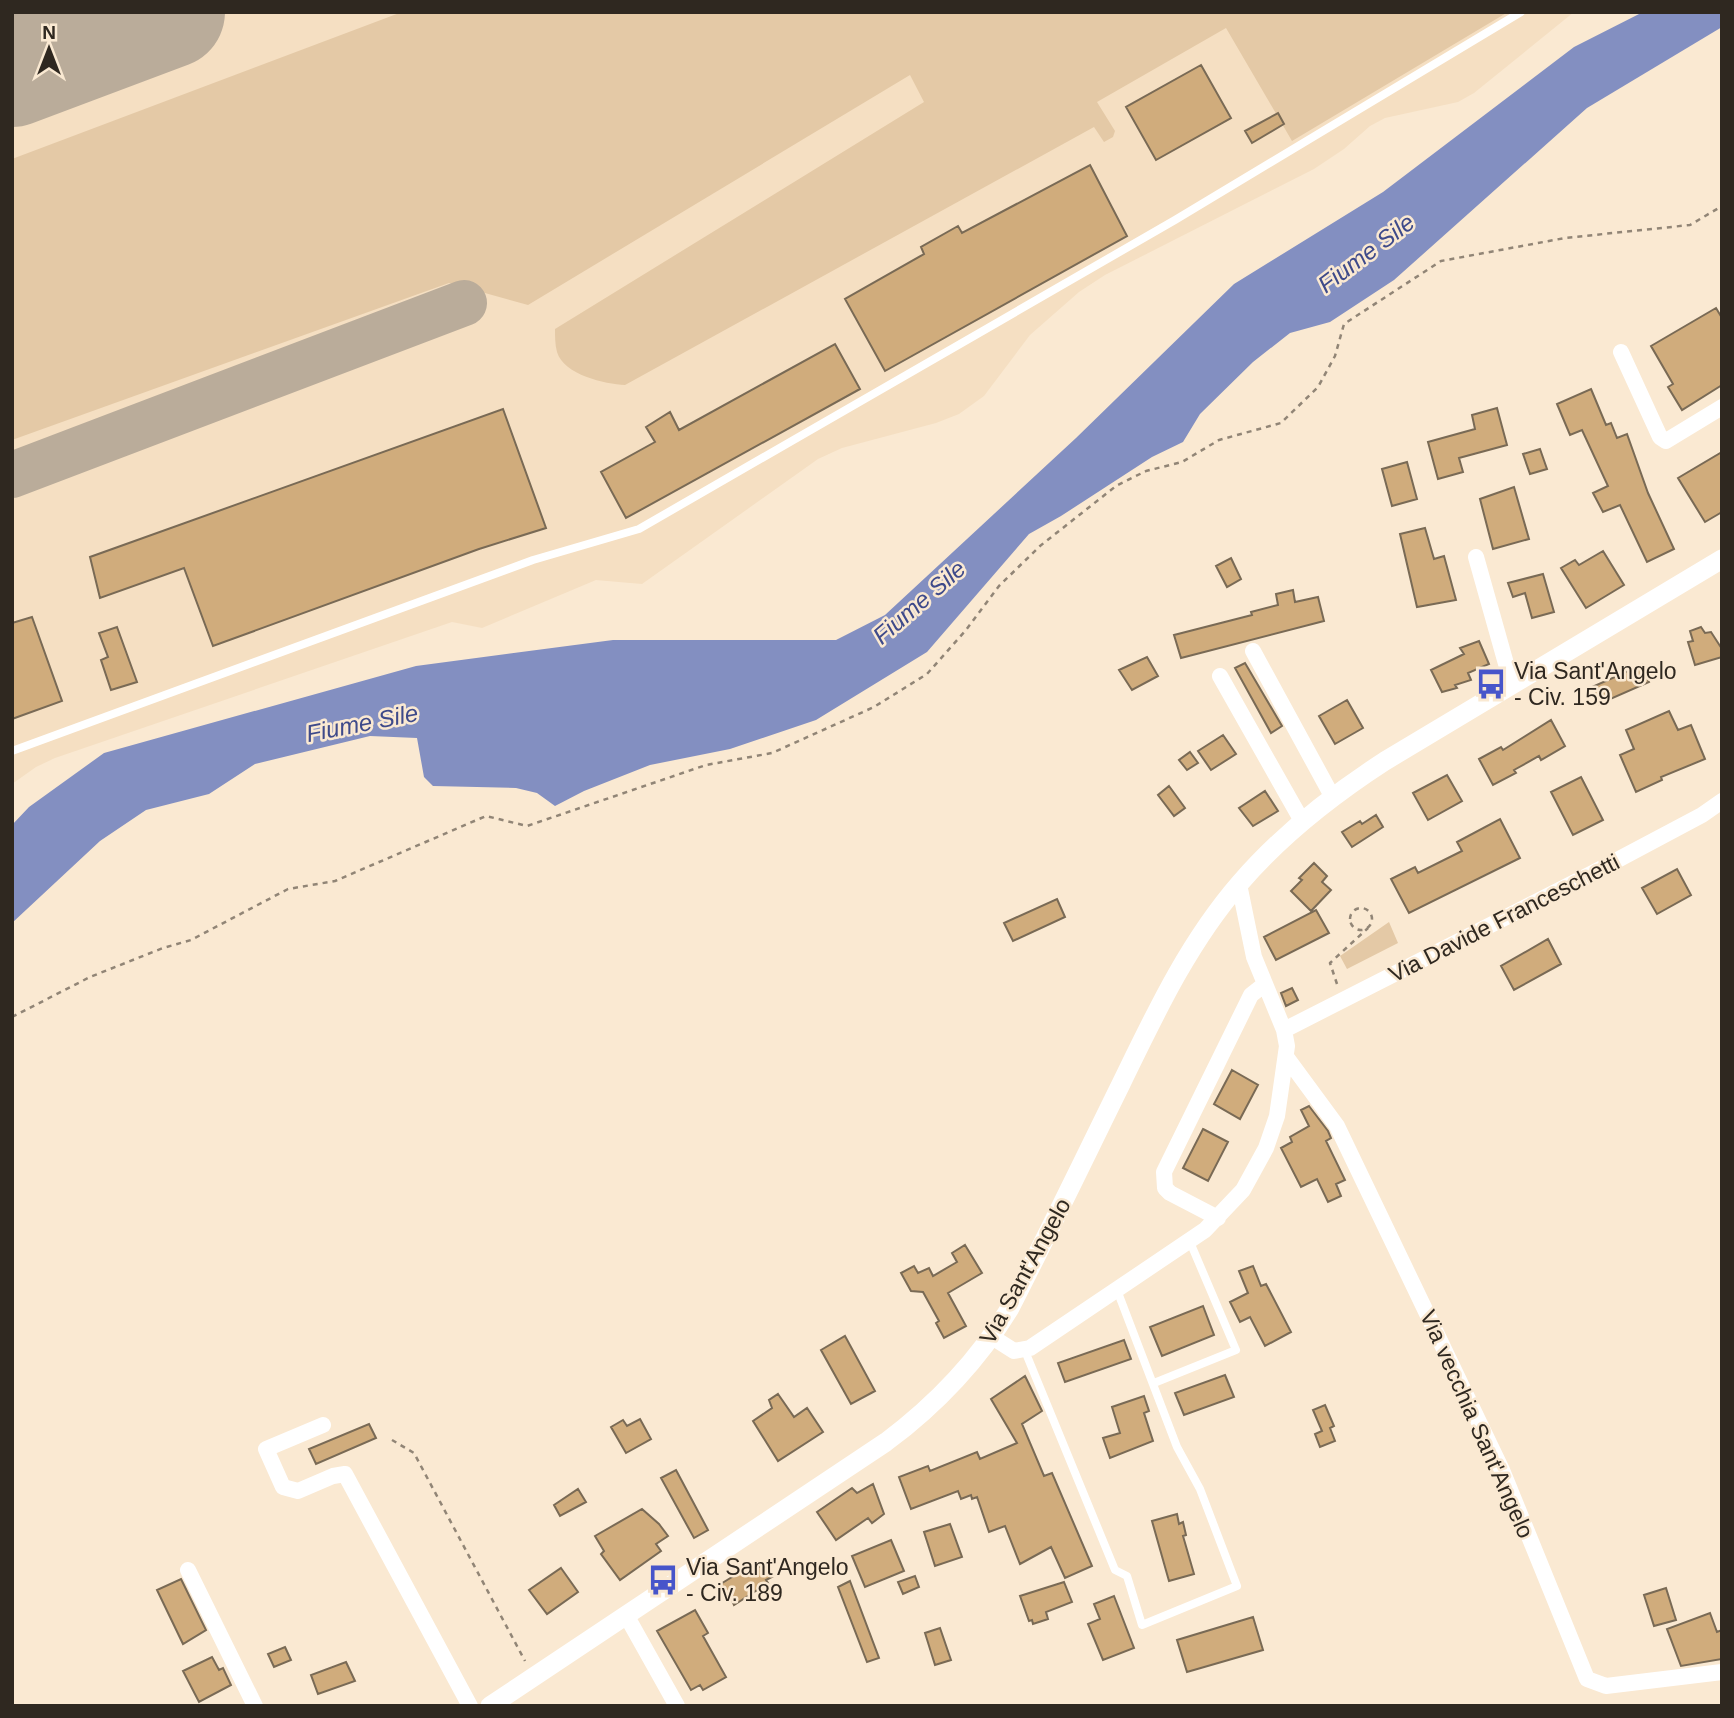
<svg xmlns="http://www.w3.org/2000/svg" width="1734" height="1718" viewBox="0 0 1734 1718" font-family="Arial,sans-serif">
	<style>
		.built { fill: #f5dfc2 }
		.green { fill: #e4c9a6 }
		.water { fill: #838fc1 }
		.lines { fill: none; stroke-linecap: round; stroke-linejoin: round }
		.taxiway { stroke: #baac9a; stroke-width: 46 }
		.runway { stroke: #baac9a; stroke-width: 112 }
		.building { fill: #d0ac7c; stroke: #796a55; stroke-width: 2 }
		.path { stroke: #918576; stroke-width: 2.5; stroke-dasharray: 5 5; stroke-linecap: butt }
		.service { stroke: #fff; stroke-width: 8 }
		.minor { stroke: #fff; stroke-width: 16 }
		.tertiary { stroke: #fff; stroke-width: 19 }
		.labels { text-anchor: middle; dominant-baseline: central; stroke-width: 5; stroke-linejoin: round; paint-order: stroke }
		.poi-label { font-size: 23px; fill: #2f2820; stroke: #fae9d2; text-anchor: start }
		.street-label { font-size: 23px; fill: #2f2820; stroke: #fae9d2 }
		.water-label { font-size: 24px; font-style: italic; fill: #3e4a8a; stroke: #fae9d2 }
	</style>
	<rect width="100%" height="100%" fill="#fae9d2"/>
	<path class="built" d="M12 12H1574L1474 93 1458 102 1385 118 1370 126 1344 149 1314 169 1105 275 1079 292 1030 335 984 396 959 414 936 423 842 448 818 459 642 584 596 580 482 628 452 622 55 758 36 767 12 784Z"/>
	<path class="green" d="M402 12H1508L1292 141 1226 28 1097 102 1115 131 1113 137 1104 142 1094 127 625 385C605 384 564 375 557 352 555 345 555 336 555 329L924 102 910 75 528 305 449 283 12 440V159Z
		M1389 922 1398 943 1347 969 1340 956Z"/>
	<path class="water" d="M1643 12H1722V27L1587 108 1394 280 1330 322 1290 333 1253 362 1200 414 1183 442 1152 457 1061 516 1029 534 927 652 816 720 730 749 650 765 584 791 555 806 537 793 516 788 433 786 424 777 417 738 370 736 255 764 209 794 146 810 100 841 12 923V825L29 807 104 753 416 666 613 640H836L885 615 1076 438 1234 284 1383 192 1574 47Z"/>
	<g class="lines">
		<path class="taxiway" d="M12 475 464 303"/>
		<path class="runway" d="M12 71 169 12"/>
	</g>
	<path class="building" d="M1201 65 1231 118 1156 160 1126 107Z
		M1278 113 1284 124 1252 143 1245 131Z
		M1090 165 1127 236 885 371 845 299 924 254 921 247 958 226 962 233Z
		M1716 308 1722 318V385L1682 410 1668 387 1673 384 1651 346Z
		M835 344 860 389 626 518 601 472 655 442 646 427 670 412 679 430Z
		M1591 389 1606 425 1611 423 1617 438 1627 434 1648 493 1674 549 1647 562 1620 505 1603 512 1593 493 1608 486 1582 430 1570 435 1557 404Z
		M1497 408 1507 445 1459 458 1463 472 1438 479 1428 442 1475 429 1472 415Z
		M503 409 546 528 479 549 213 646 184 568 100 598 90 557Z
		M1540 449 1547 469 1530 474 1523 454Z
		M1722 452V512L1705 522 1678 478Z
		M1407 462 1417 499 1392 506 1382 469Z
		M1514 487 1529 539 1493 549 1480 499Z
		M1425 528 1434 559 1444 556 1456 600 1417 607 1400 534Z
		M1603 551 1624 585 1586 608 1561 568 1575 560 1579 565Z
		M1231 558 1241 579 1227 587 1216 566Z
		M1543 574 1554 612 1532 618 1525 593 1513 597 1508 583Z
		M1293 590 1295 602 1318 597 1324 621 1181 658 1174 635 1252 615 1251 612 1278 605 1276 594Z
		M32 617 62 701 12 719V623Z
		M117 627 137 682 111 690 101 660 108 657 99 633Z
		M1701 627 1705 633 1711 632 1722 649V657L1695 665 1688 642 1693 641 1690 631Z
		M1479 641 1489 664 1468 673 1471 680 1455 685 1457 688 1442 692 1431 670 1464 654 1460 648Z
		M1147 657 1158 676 1132 690 1119 670Z
		M1245 663 1282 726 1271 733 1235 668Z
		M1642 665 1649 682 1599 704 1592 687Z
		M1347 700 1363 728 1335 744 1319 716Z
		M1669 711 1678 730 1691 725 1705 759 1661 777 1662 780 1636 792 1620 755 1634 749 1626 730Z
		M1551 720 1565 746 1541 760 1539 756 1514 770 1516 773 1493 785 1479 759 1501 747 1503 750Z
		M1223 735 1236 754 1211 770 1198 751Z
		M1190 752 1198 763 1187 770 1179 760Z
		M1447 775 1462 801 1428 820 1413 793Z
		M1581 777 1603 820 1573 835 1551 792Z
		M1169 786 1185 808 1174 816 1158 795Z
		M1265 791 1278 811 1253 826 1239 808Z
		M1376 815 1383 827 1352 847 1342 832 1360 821 1362 824Z
		M1500 819 1520 858 1409 913 1391 879 1415 867 1418 873 1462 851 1457 842Z
		M1314 863 1327 876 1322 882 1331 890 1311 911 1291 891 1302 880 1299 878Z
		M1677 869 1691 895 1657 914 1642 888Z
		M1057 899 1065 917 1013 941 1004 923Z
		M1316 910 1329 933 1276 960 1264 937Z
		M1548 939 1561 964 1514 990 1501 966Z
		M1292 988 1298 1000 1286 1006 1281 993Z
		M1232 1070 1258 1085 1240 1119 1214 1104Z
		M1309 1106 1328 1131 1331 1138 1326 1141 1345 1180 1336 1184 1341 1196 1328 1202 1317 1179 1301 1187 1281 1148 1292 1142 1290 1137 1309 1126 1301 1110Z
		M1203 1129 1228 1142 1208 1181 1183 1168Z
		M965 1245 982 1273 948 1293 966 1326 944 1338 936 1323 939 1321 923 1292 911 1291 901 1273 914 1266 918 1273 929 1268 933 1276 957 1262 952 1253Z
		M1253 1266 1261 1286 1266 1284 1291 1332 1265 1346 1250 1317 1240 1322 1230 1302 1248 1293 1239 1271Z
		M1203 1306 1214 1335 1162 1356 1150 1327Z
		M845 1336 875 1391 851 1404 821 1350Z
		M1124 1340 1131 1359 1065 1382 1058 1363Z
		M1225 1375 1234 1397 1184 1415 1175 1393Z
		M1025 1376 1042 1411 1022 1424 1044 1476 1052 1473 1092 1566 1065 1578 1051 1547 1020 1564 1005 1526 989 1532 977 1497 972 1499 971 1495 961 1499 958 1491 911 1509 899 1477 928 1466 930 1471 977 1452 980 1459 1017 1443 991 1399Z
		M778 1394 794 1417 807 1408 823 1432 778 1461 753 1421 772 1408 769 1400Z
		M1144 1396 1149 1411 1144 1413 1153 1441 1110 1458 1103 1438 1120 1433 1112 1407Z
		M1325 1405 1334 1426 1330 1428 1335 1441 1320 1447 1315 1434 1322 1431 1313 1410Z
		M640 1419 651 1439 626 1453 611 1427 623 1420 627 1426Z
		M369 1424 376 1438 316 1464 309 1449Z
		M676 1470 708 1530 694 1538 661 1478Z
		M873 1484 884 1514 872 1523 868 1518 836 1540 817 1512 852 1488 857 1493Z
		M578 1489 586 1502 560 1516 554 1505Z
		M642 1509 659 1524 668 1536 656 1544 661 1551 620 1580 601 1554 604 1551 595 1536Z
		M1177 1514 1179 1524 1183 1522 1186 1535 1183 1536 1194 1574 1169 1581 1152 1521Z
		M950 1524 962 1557 935 1566 924 1532Z
		M891 1540 904 1571 865 1587 852 1556Z
		M763 1565 772 1577 766 1580 768 1583 734 1605 730 1596 727 1598 719 1585 750 1566 753 1570Z
		M561 1568 578 1592 547 1614 529 1590Z
		M915 1576 919 1587 903 1594 898 1582Z
		M181 1579 206 1630 183 1644 157 1590Z
		M850 1581 879 1658 867 1662 838 1587Z
		M1064 1582 1072 1602 1046 1612 1048 1619 1033 1624 1032 1620 1029 1621 1020 1596Z
		M1666 1588 1676 1620 1654 1626 1644 1595Z
		M1114 1596 1134 1648 1103 1660 1088 1624 1100 1619 1094 1604Z
		M695 1610 708 1633 703 1636 726 1677 703 1690 700 1685 691 1690 657 1631Z
		M1710 1613 1717 1632 1722 1630V1659L1681 1666 1667 1629Z
		M1253 1617 1263 1650 1187 1672 1177 1640Z
		M940 1628 951 1660 935 1665 925 1633Z
		M285 1647 291 1660 274 1667 268 1654Z
		M212 1657 219 1670 223 1668 231 1685 199 1702 183 1671Z
		M346 1662 355 1681 318 1694 311 1675Z"/>
	<g class="lines">
		<path class="path" d="M1350 919a11 11 0 1 1 22 0a11 11 0 1 1-22 0Z
			M1337 984 1330 963 1368 928
			M12 1017 90 977 163 948 191 940 288 889 335 881 486 816 527 826 706 765 772 753 874 707 927 674 966 630 999 586 1040 546 1116 486 1146 471 1182 462 1219 440 1281 423 1318 387 1335 356 1344 324 1441 261 1565 238 1690 225 1722 206
			M392 1440 414 1453 525 1661"/>
		<path class="service" d="M12 751 533 560 639 529 1175 220 1521 12
			M1025 1351 1115 1570 1127 1576 1142 1625 1237 1586 1200 1489 1177 1447 1117 1290
			M1154 1383 1236 1350 1190 1242"/>
		<path class="minor" d="M1621 352 1660 437 1666 441 1722 407
			M1476 557 1512 685
			M1253 651 1332 796
			M1220 676 1302 821
			M1284 1030 1591 874 1702 815 1722 801
			M1287 1058 1337 1126 1502 1470 1587 1679 1606 1686 1722 1672
			M1218 1218 1170 1193 1165 1188 1164 1172 1251 995 1265 984
			M992 1337 1014 1351 1030 1348 1205 1230 1243 1190 1266 1148 1277 1116 1287 1046 1284 1030 1254 957 1239 884
			M323 1425 266 1449 283 1487 298 1491 333 1476 345 1474 470 1706
			M188 1570 255 1706
			M626 1615 677 1706"/>
		<path class="tertiary" d="M490 1706 886 1442C937 1404 977 1362 1010 1308 1048 1234 1084 1159 1121 1084 1155 1014 1188 943 1240 883 1282 834 1331 796 1385 761L1722 559"/>
	</g>
	<defs>
		<g id="bus-bare" transform="scale(2.415)"><path d="M-5-6H5V4H4V6H2V4H-2V6H-4V4H-5ZM-3.5-4V0h7V-4ZM-3.5 1.2v1.5H-2V1.2ZM2 1.2v1.5H3.5V1.2Z" fill="#4755ca" stroke="#fae9d2" stroke-width="2.5" paint-order="stroke"/></g>
	</defs>
	<g fill-rule="evenodd">
		<use href="#bus-bare" x="1491" y="684"/>
		<use href="#bus-bare" x="663" y="1580"/>
	</g>
	<g class="labels">
		<g class="poi-label">
			<text x="1514" y="671">Via Sant'Angelo<tspan x="1514" dy="26">- Civ. 159</tspan></text>
			<text x="686" y="1567">Via Sant'Angelo<tspan x="686" dy="26">- Civ. 189</tspan></text>
		</g>
		<g class="street-label">
			<text transform="translate(1504 918) rotate(-27)">Via Davide Franceschetti</text>
			<text transform="translate(1025 1271) rotate(-61)">Via Sant'Angelo</text>
			<text transform="translate(1477 1424) rotate(66)">Via vecchia Sant'Angelo</text>
		</g>
		<g class="water-label">
			<text transform="translate(1366 253) rotate(-37)">Fiume Sile</text>
			<text transform="translate(919 602) rotate(-41)">Fiume Sile</text>
			<text transform="translate(362 723) rotate(-11)">Fiume Sile</text>
		</g>
	</g>
	<rect width="1734" height="1718" fill="none" stroke="#2f2820" stroke-width="28"/>
	<g transform="translate(49 49)" stroke="#fae9d2" stroke-width="5" paint-order="stroke">
	<path d="M0-5L12 26L0 18L-12 26Z" fill="#2f2820"/>
	<text y="-10" font-size="19" font-weight="bold" text-anchor="middle" fill="#2f2820">N</text>
	</g>
</svg>
